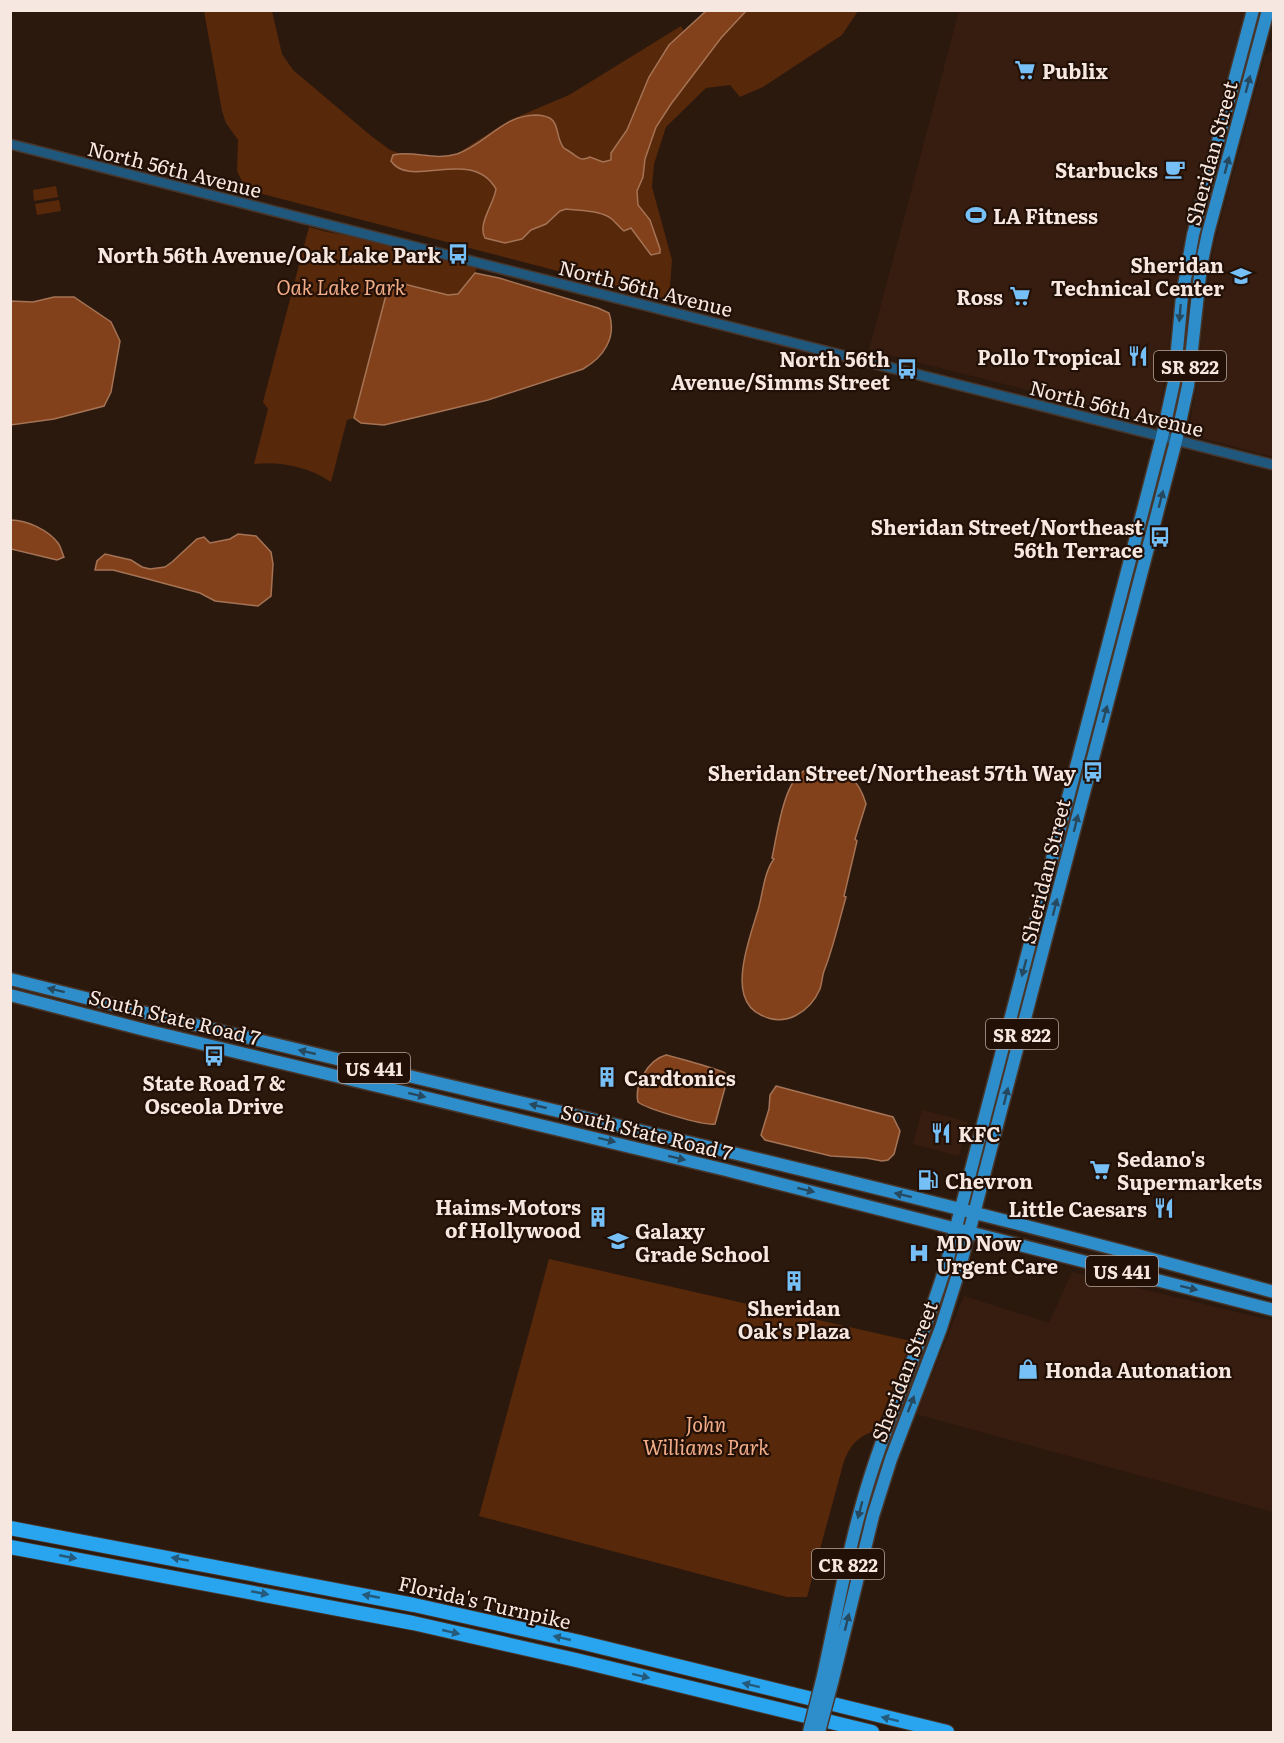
<svg xmlns="http://www.w3.org/2000/svg" width="1284" height="1743" viewBox="0 0 1284 1743" font-family="Literata,serif">
	<style>
		.built { fill: #371d0f }
		.green { fill: #57280a }
		.water { fill: #82411a; stroke: #a57355; stroke-width: 1.5 }
		.lines { fill: none; stroke-linecap: round; stroke-linejoin: round }
		.tertiary-casing { stroke: #48362b; stroke-width: 12 }
		.primary-casing { stroke: #48362b; stroke-width: 15 }
		.motorway-casing { stroke: #48362b; stroke-width: 16 }
		.tertiary { stroke: #1f577d; stroke-width: 9 }
		.primary { stroke: #2e8ecc; stroke-width: 12 }
		.motorway { stroke: #29a4ef; stroke-width: 14 }
		.primary-bridge-casing { stroke: #48362b; stroke-width: 15; stroke-linecap: butt }
		.primary-bridge { stroke: #2e8ecc; stroke-width: 12 }
		.oneway { fill: #27495f }
		.oneway2 { fill: #265a7a }
		.labels { text-anchor: middle; dominant-baseline: central; stroke-width: 4.5; stroke-linejoin: round; paint-order: stroke }
		.shield { fill: #221006; stroke: #b6a79f; stroke-width: 1.5 }
		.shield-label { font-size: 18px; font-weight: bold; fill: #f6e8e0 }
		.poi-label { font-size: 20px; font-weight: bold; fill: #f6e8e0; stroke: #221006; text-anchor: end }
		.street-label { font-size: 20px; fill: #f6e8e0; stroke: #221006 }
		.park-label { font-size: 20px; font-style: italic; fill: #f1ac88; stroke: #221006 }
	</style>
	<rect width="100%" height="100%" fill="#2c190e"/>
	<path class="built" d="M959 11H1245L1210 143 1189 210 1174 295 1167 364 1159 418 1155 422 869 350Z
		M1272 50H1274L1273 457 1194 436 1189 429 1199 368 1203 311 1215 241 1265 55Z
		M922 1110 968 1122 959 1156 913 1144Z
		M1072 1272 1273 1321V1512L916 1414 964 1296 1049 1323Z"/>
	<path class="green" d="M204 11H272L282 54 293 70 370 135 390 150 401 154 436 158 458 153 510 120 569 95 681 26 684 31 706 11H858L842 35 763 87 740 97 730 85 706 88 666 127 654 164 652 187 672 260 669 300 251 191 244 185 237 171 238 140 226 123 222 111Z
		M56 186 58 197 34 201 33 190Z
		M59 200 61 211 37 215 35 204Z
		M309 227 327 232 374 240 477 266 475 273 458 294 448 295 404 284 356 406 354 418 347 420 331 482C309 467 281 461 254 464L268 409 263 402Z
		M549 1259 911 1341 879 1423C870 1436 869 1431 859 1439 852 1444 847 1453 844 1461L807 1597H787L479 1516Z"/>
	<path class="water" d="M706 11H746L721 38 671 104 656 127 645 159 643 177 637 191 638 205 650 220 660 249V253L651 255 631 228 624 231C619 227 617 224 613 220 602 210 580 211 566 209L560 211 546 224 531 230 522 239 505 243 485 238C477 224 494 204 496 189 472 146 410 190 391 161L393 155C413 150 434 161 457 154 486 144 503 115 536 115 563 116 553 132 563 147 564 149 568 150 570 152 578 157 580 162 590 157L603 162 611 160V153L627 130 649 77 669 45Z
		M475 273 499 278 598 308 609 313C617 337 604 357 583 369L488 400 384 425 361 423 354 418 386 295 399 285 404 284 448 295 458 294Z
		M54 297H74L111 322 120 341 111 392 104 406 54 419 11 425V301L33 302Z
		M11 520C27 520 48 530 58 543 61 547 62 553 64 557L57 560 11 549Z
		M238 534 256 536 271 552 273 564 271 596 258 606 215 601 200 593 144 578 113 570H95L97 561 105 554 131 560 142 567 150 569 165 567 172 562 197 539 204 537 210 543 230 539Z
		M818 768C846 769 858 777 866 804L855 839 857 841 844 896 846 897C839 921 833 949 824 971 822 977 822 983 820 989 810 1012 785 1028 761 1015 752 1011 747 1005 744 995 737 972 751 933 758 910 763 893 764 872 774 859L772 858C777 836 783 782 804 771 808 769 814 769 818 768Z
		M666 1055C671 1056 721 1070 725 1073L726 1084 715 1124C704 1126 647 1109 638 1102 634 1085 648 1060 666 1055Z
		M776 1086 893 1117 900 1131 894 1154 888 1160 882 1161 866 1158 831 1156 765 1140 761 1135 769 1109 770 1095Z"/>
	<g class="lines">
		<g class="tertiary-casing">
			<path id="tertiary" d="M10 144 1274 465"/>
		</g>
		<g class="primary-casing">
			<path id="primary" d="M10 979C249 1040 489 1094 729 1152 911 1196 1093 1242 1274 1292
				M10 995 145 1030 726 1170 1274 1310
				M823 1676C835 1621 845 1565 860 1511 883 1425 923 1344 948 1258L1162 437 1174 382 1182 296 1193 235 1253 10
				M833 1679 873 1516 891 1459 941 1328 959 1271 1176 441 1188 386 1201 266 1208 233 1268 10"/>
		</g>
		<g class="motorway-casing">
			<path id="motorway" d="M10 1528 414 1605 580 1642 947 1732
				M10 1547 413 1623 576 1660 872 1732"/>
		</g>
		<use href="#tertiary" class="tertiary"/>
		<use href="#primary" class="primary"/>
		<use href="#motorway" class="motorway"/>
		<g class="primary-bridge-casing">
			<path id="primary-bridge" d="M809 1732 823 1676
				M819 1732 833 1679"/>
		</g>
		<use href="#primary-bridge" class="primary-bridge"/>
	</g>
	<defs><path id="oneway-solid" d="M-6-.8H1V-3.2L6.5 0L1 3.2V.8H-6Z" transform="scale(1.5)"/></defs>
	<g class="oneway">
		<use href="#oneway-solid" transform="translate(1248 84) rotate(-75)"/>
		<use href="#oneway-solid" transform="translate(1227 165) rotate(-75)"/>
		<use href="#oneway-solid" transform="translate(1180 313) rotate(95)"/>
		<use href="#oneway-solid" transform="translate(1161 499) rotate(-75)"/>
		<use href="#oneway-solid" transform="translate(1105 714) rotate(-75)"/>
		<use href="#oneway-solid" transform="translate(1076 823) rotate(-76)"/>
		<use href="#oneway-solid" transform="translate(1055 907) rotate(-76)"/>
		<use href="#oneway-solid" transform="translate(1024 968) rotate(105)"/>
		<use href="#oneway-solid" transform="translate(56 990) rotate(-166)"/>
		<use href="#oneway-solid" transform="translate(307 1052) rotate(-167)"/>
		<use href="#oneway-solid" transform="translate(417 1095) rotate(13)"/>
		<use href="#oneway-solid" transform="translate(1006 1096) rotate(-76)"/>
		<use href="#oneway-solid" transform="translate(538 1106) rotate(-167)"/>
		<use href="#oneway-solid" transform="translate(607 1140) rotate(14)"/>
		<use href="#oneway-solid" transform="translate(677 1158) rotate(14)"/>
		<use href="#oneway-solid" transform="translate(806 1190) rotate(14)"/>
		<use href="#oneway-solid" transform="translate(903 1195) rotate(-166)"/>
		<use href="#oneway-solid" transform="translate(1189 1288) rotate(14)"/>
		<use href="#oneway-solid" transform="translate(911 1404) rotate(-69)"/>
		<use href="#oneway-solid" transform="translate(860 1510) rotate(105)"/>
		<use href="#oneway-solid" transform="translate(847 1622) rotate(-76)"/>
	</g>
	<g class="oneway2">
		<use href="#oneway-solid" transform="translate(68 1557) rotate(11)"/>
		<use href="#oneway-solid" transform="translate(180 1559) rotate(-170)"/>
		<use href="#oneway-solid" transform="translate(260 1593) rotate(11)"/>
		<use href="#oneway-solid" transform="translate(371 1596) rotate(-169)"/>
		<use href="#oneway-solid" transform="translate(451 1632) rotate(13)"/>
		<use href="#oneway-solid" transform="translate(562 1638) rotate(-167)"/>
		<use href="#oneway-solid" transform="translate(641 1676) rotate(14)"/>
		<use href="#oneway-solid" transform="translate(751 1685) rotate(-166)"/>
		<use href="#oneway-solid" transform="translate(890 1719) rotate(-166)"/>
	</g>
	<defs>
		<g id="supermarket-bare" transform="scale(1.62)"><path d="M-6-5.5h2.5l.6 2H6L4.5 2H-2.5L-4.4-4H-6ZM-1.5 3.2a1.3 1.3 0 1 0 .1 0ZM3 3.2a1.3 1.3 0 1 0 .1 0Z" fill="#76c0f7" stroke="#221006" stroke-width="2.5" paint-order="stroke"/></g>
		<g id="cafe-bare" transform="scale(1.62)"><path d="M-5.5-4.5H6V0H3Q3 3.5 0 3.5H-2.5Q-5.5 3.5-5.5 0ZM3-3.2v2h1.7v-2ZM-6 4.5H4V6H-6Z" fill="#76c0f7" stroke="#221006" stroke-width="2.5" paint-order="stroke"/></g>
		<g id="stadium-bare" transform="scale(1.62)"><path d="M0-5a6.5 5 0 1 0 0 10a6.5 5 0 1 0 0-10ZM-3.5-1.8h7v3.6h-7Z" fill="#76c0f7" stroke="#221006" stroke-width="2.5" paint-order="stroke"/></g>
		<g id="bus-bare" transform="scale(1.62)"><path d="M-5-6H5V4H4V6H2V4H-2V6H-4V4H-5ZM-3.5-4V0h7V-4ZM-3.5 1.2v1.5H-2V1.2ZM2 1.2v1.5H3.5V1.2Z" fill="#76c0f7" stroke="#221006" stroke-width="2.5" paint-order="stroke"/></g>
		<g id="school-bare" transform="scale(1.62)"><path d="M0-5L7-2L0 1L-7-2ZM-4 1L0 2.5L4 1V4Q0 6-4 4Z" fill="#76c0f7" stroke="#221006" stroke-width="2.5" paint-order="stroke"/></g>
		<g id="restaurant-bare" transform="scale(1.62)"><path d="M-5-6h1v4h1v-4h1v4h1v-4h1v5L-1.5 .5V6h-2V.5L-5-1ZM5-6V6H3V1.5H1.5Q1.5-4 5-6Z" fill="#76c0f7" stroke="#221006" stroke-width="2.5" paint-order="stroke"/></g>
		<g id="building-bare" transform="scale(1.62)"><path d="M-4-6H4V6H1V3H-1V6H-4ZM-2.5-4.3h1.7v1.8h-1.7ZM.8-4.3h1.7v1.8H.8ZM-2.5-1h1.7V.8h-1.7ZM.8-1h1.7V.8H.8Z" fill="#76c0f7" stroke="#221006" stroke-width="2.5" paint-order="stroke"/></g>
		<g id="fuel-bare" transform="scale(1.62)"><path d="M-5.5-6h7V0h2V4h1.3V-2.5L3-4.5l.8-.8L6-3V5H2.5V1h-1V6h-7ZM-4.2-4.7v3.2H.2V-4.7Z" fill="#76c0f7" stroke="#221006" stroke-width="2.5" paint-order="stroke"/></g>
		<g id="hospital-bare" transform="scale(1.62)"><path d="M-5-5h3v3.5h4V-5h3V5h-3V1.5h-4V5h-3Z" fill="#76c0f7" stroke="#221006" stroke-width="2.5" paint-order="stroke"/></g>
		<g id="shop-bare" transform="scale(1.62)"><path d="M-5-2.5h2.3a2.7 3.5 0 0 1 5.4 0H5L5.5 6h-11ZM-1.5-2.5h3a1.5 2.3 0 0 0-3 0Z" fill="#76c0f7" stroke="#221006" stroke-width="2.5" paint-order="stroke"/></g>
	</defs>
	<g fill-rule="evenodd">
		<use href="#supermarket-bare" x="1025" y="70"/>
		<use href="#cafe-bare" x="1175" y="169"/>
		<use href="#stadium-bare" x="976" y="215"/>
		<use href="#bus-bare" x="458" y="254"/>
		<use href="#school-bare" x="1241" y="276"/>
		<use href="#supermarket-bare" x="1020" y="296"/>
		<use href="#restaurant-bare" x="1138" y="356"/>
		<use href="#bus-bare" x="907" y="369"/>
		<use href="#bus-bare" x="1160" y="537"/>
		<use href="#bus-bare" x="1093" y="772"/>
		<use href="#bus-bare" x="214" y="1056"/>
		<use href="#building-bare" x="607" y="1077"/>
		<use href="#restaurant-bare" x="941" y="1133"/>
		<use href="#supermarket-bare" x="1100" y="1170"/>
		<use href="#fuel-bare" x="928" y="1180"/>
		<use href="#restaurant-bare" x="1164" y="1208"/>
		<use href="#building-bare" x="598" y="1217"/>
		<use href="#school-bare" x="618" y="1241"/>
		<use href="#hospital-bare" x="919" y="1253"/>
		<use href="#building-bare" x="794" y="1281"/>
		<use href="#shop-bare" x="1028" y="1369"/>
	</g>
	<g class="labels">
		<g class="shield">
			<rect x="1154" y="351" width="72" height="30" rx="4.5"/>
			<rect x="986" y="1019" width="72" height="30" rx="4.5"/>
			<rect x="338" y="1053" width="72" height="30" rx="4.5"/>
			<rect x="1086" y="1256" width="72" height="30" rx="4.5"/>
			<rect x="812" y="1549" width="72" height="30" rx="4.5"/>
		</g>
		<g class="shield-label">
			<text x="1190" y="366">SR 822</text>
			<text x="1022" y="1034">SR 822</text>
			<text x="374" y="1068">US 441</text>
			<text x="1122" y="1271">US 441</text>
			<text x="848" y="1564">CR 822</text>
		</g>
		<g class="poi-label">
			<text x="1042" y="70" text-anchor="start">Publix</text>
			<text x="1158" y="169">Starbucks</text>
			<text x="993" y="215" text-anchor="start">LA Fitness</text>
			<text x="441" y="254">North 56th Avenue/Oak Lake Park</text>
			<text x="1224" y="264">Sheridan<tspan x="1224" dy="23">Technical Center</tspan></text>
			<text x="1003" y="296">Ross</text>
			<text x="1121" y="356">Pollo Tropical</text>
			<text x="890" y="358">North 56th<tspan x="890" dy="23">Avenue/Simms Street</tspan></text>
			<text x="1143" y="526">Sheridan Street/Northeast<tspan x="1143" dy="23">56th Terrace</tspan></text>
			<text x="1076" y="772">Sheridan Street/Northeast 57th Way</text>
			<text x="624" y="1077" text-anchor="start">Cardtonics</text>
			<text x="214" y="1082" text-anchor="middle">State Road 7 &amp;<tspan x="214" dy="23">Osceola Drive</tspan></text>
			<text x="958" y="1133" text-anchor="start">KFC</text>
			<text x="1117" y="1158" text-anchor="start">Sedano's<tspan x="1117" dy="23">Supermarkets</tspan></text>
			<text x="945" y="1180" text-anchor="start">Chevron</text>
			<text x="581" y="1206">Haims-Motors<tspan x="581" dy="23">of Hollywood</tspan></text>
			<text x="1147" y="1208">Little Caesars</text>
			<text x="635" y="1230" text-anchor="start">Galaxy<tspan x="635" dy="23">Grade School</tspan></text>
			<text x="936" y="1242" text-anchor="start">MD Now<tspan x="936" dy="23">Urgent Care</tspan></text>
			<text x="794" y="1307" text-anchor="middle">Sheridan<tspan x="794" dy="23">Oak's Plaza</tspan></text>
			<text x="1045" y="1369" text-anchor="start">Honda Autonation</text>
		</g>
		<g class="street-label">
			<text transform="translate(1210 153) rotate(-75)">Sheridan Street</text>
			<text transform="translate(175 168) rotate(14)">North 56th Avenue</text>
			<text transform="translate(646 287) rotate(14)">North 56th Avenue</text>
			<text transform="translate(1117 407) rotate(14)">North 56th Avenue</text>
			<text transform="translate(1044 871) rotate(-76)">Sheridan Street</text>
			<text transform="translate(175 1016) rotate(14)">South State Road 7</text>
			<text transform="translate(647 1131) rotate(14)">South State Road 7</text>
			<text transform="translate(903 1371) rotate(-69)">Sheridan Street</text>
			<text transform="translate(485 1601) rotate(13)">Florida's Turnpike</text>
		</g>
		<g class="park-label">
			<text x="341" y="286">Oak Lake Park</text>
			<text x="706" y="1423">John<tspan x="706" dy="23">Williams Park</tspan></text>
		</g>
	</g>
	<rect width="1284" height="1743" fill="none" stroke="#f6e8e0" stroke-width="24"/>
</svg>
